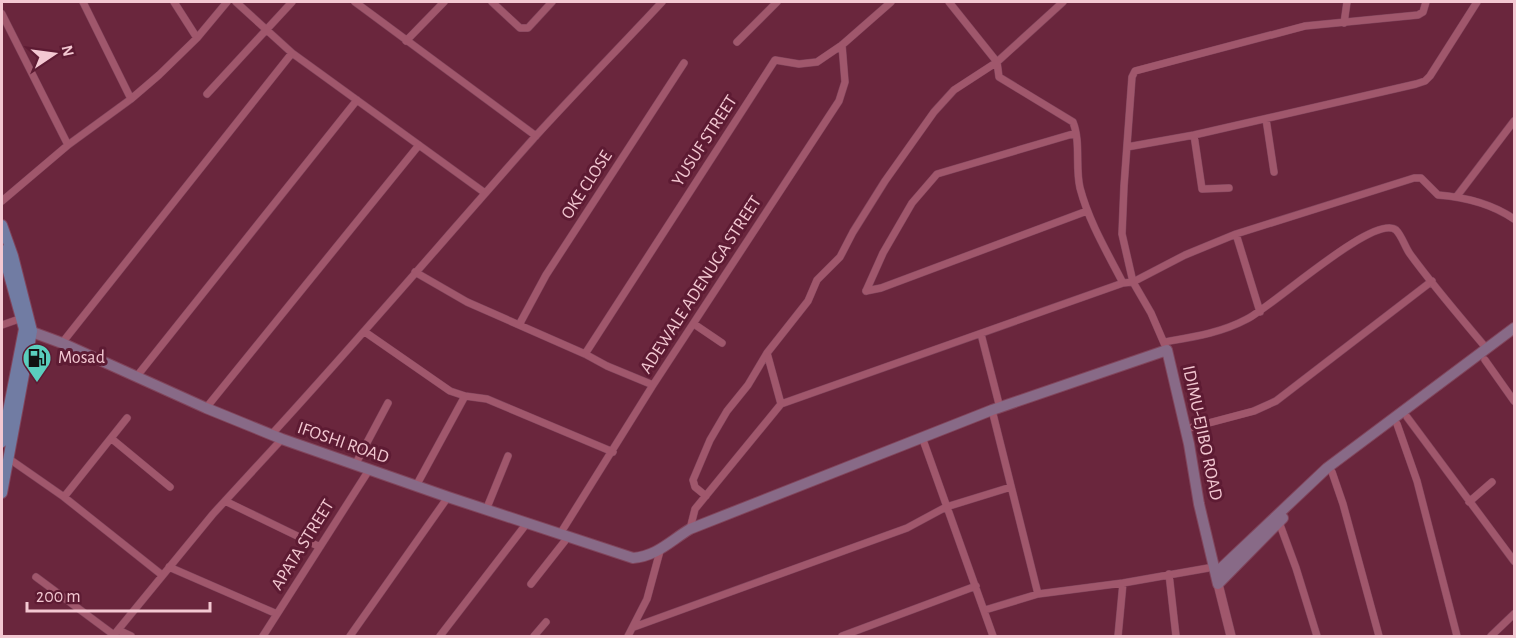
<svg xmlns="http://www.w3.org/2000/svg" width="1516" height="638" viewBox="0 0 1516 638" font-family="'Alegreya Sans',sans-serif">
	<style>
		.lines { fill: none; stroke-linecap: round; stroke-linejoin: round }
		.minor-casing { stroke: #81455c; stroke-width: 8 }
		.tertiary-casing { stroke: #81455c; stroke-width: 10 }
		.secondary-casing { stroke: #81455c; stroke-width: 12 }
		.primary-casing { stroke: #81455c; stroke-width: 12 }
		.minor { stroke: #a0576c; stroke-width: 7 }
		.tertiary { stroke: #a0576c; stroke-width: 9 }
		.secondary { stroke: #886a87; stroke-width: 10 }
		.primary { stroke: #717ca3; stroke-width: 10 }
		.labels { text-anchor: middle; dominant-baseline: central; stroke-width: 6; stroke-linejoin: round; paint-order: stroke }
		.street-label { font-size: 18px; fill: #f3c8d2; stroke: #5d1b33 }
		.poi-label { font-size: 18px; fill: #f3c8d2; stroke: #5d1b33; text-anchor: start }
	</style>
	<rect width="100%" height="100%" fill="#6a263d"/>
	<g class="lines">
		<g class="minor-casing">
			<path id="minor" d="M83 2 131 99
				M174 2 197 38
				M236 2 292 53 485 193
				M355 2 536 136
				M492 2 520 28H528L552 2
				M949 2 997 62 999 77 1073 122C1081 142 1075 167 1080 188 1089 222 1107 252 1123 283L1133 282 1185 255 1236 234 1414 178H1421L1438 195C1464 197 1492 204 1514 219
				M2 14 68 145
				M1344 23 1347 2
				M406 41 444 2
				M737 42 777 2
				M207 94 292 2
				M1266 119 1274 172
				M1194 135 1202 189 1229 188
				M1127 147 1194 135 1416 84 1425 81 1430 76 1477 2
				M1457 196 1514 121
				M2 201 68 145 131 99 159 75 197 38 227 2
				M1236 234 1260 312
				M415 272 467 302 585 354 607 366 653 385
				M866 291 883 253 912 203 937 174 1076 133
				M866 291 881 288 1087 211
				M694 324 722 343
				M2 325 22 318
				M519 325 546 275 684 63
				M365 332 450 391 465 396 487 399 613 452
				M981 334 1000 408
				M1164 342C1193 337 1221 333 1247 319 1272 307 1374 213 1396 230 1402 236 1405 247 1410 254 1434 287 1461 318 1487 349
				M62 343 292 53
				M1167 350 1151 313 1133 282 1122 234 1124 186 1132 77 1135 71 1305 26 1418 15 1423 12 1426 2
				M585 354 775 60 799 64 817 62 842 45 891 2
				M1485 360 1514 401
				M137 376 357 100
				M781 404 1123 283
				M206 408 419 145
				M992 410 1038 594
				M1407 417 1514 561
				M1397 424 1417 481 1457 636
				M1186 429 1254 411 1276 401 1432 281
				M271 435C361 337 446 237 534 138 576 92 620 47 662 2
				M922 437 993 636
				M112 439 170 487
				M8 458 64 497 162 575
				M355 465 388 403
				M1332 472 1343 504 1379 636
				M416 486 465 396
				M706 496 695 487 693 480 710 440 727 411 748 385 767 353
				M64 497 127 418
				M225 501 320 547
				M1469 502 1492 482
				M486 510 508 456
				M1279 522 1296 568 1317 636
				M690 529 695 509 781 404 767 353 808 301 817 280 840 257 853 232 885 181 934 112 954 90 997 62 1063 2
				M560 534 653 385 839 101 845 82 842 45
				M169 567 277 614
				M1169 574 1176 636
				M36 577 114 635
				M531 584 568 537
				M985 610 1038 594 1123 583 1214 567
				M634 627 907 528 946 507 1011 487
				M118 630 131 636
				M113 636 213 514 282 439
				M263 636 369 470
				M350 636 448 497
				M440 636 527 523
				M534 636 546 622
				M628 636 647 599 660 551
				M842 636 976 586
				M1118 636 1123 583
				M1491 636 1514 614"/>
		</g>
		<g class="tertiary-casing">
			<path id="tertiary" d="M1218 584 1231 636"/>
		</g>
		<g class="secondary-casing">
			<path id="secondary" d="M24 329 62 343 206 408 282 439 448 497 633 558C657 556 670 541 690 529L992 410 1167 350 1189 444 1199 504 1218 584
				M1216 573 1327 468 1514 328
				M1218 584 1283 518"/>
		</g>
		<g class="primary-casing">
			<path id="primary" d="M2 225 13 256 32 331 2 493
				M2 250 24 329 2 442"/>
		</g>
		<use href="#minor" class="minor"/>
		<use href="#tertiary" class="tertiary"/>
		<use href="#secondary" class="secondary"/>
		<use href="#primary" class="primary"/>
	</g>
	<defs>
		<g id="fuel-pin" transform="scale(1.5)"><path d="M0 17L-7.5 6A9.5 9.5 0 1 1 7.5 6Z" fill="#5acebd" stroke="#5d1b33"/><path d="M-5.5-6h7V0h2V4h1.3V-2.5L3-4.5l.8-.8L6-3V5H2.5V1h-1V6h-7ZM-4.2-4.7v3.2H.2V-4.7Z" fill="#111"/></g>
	</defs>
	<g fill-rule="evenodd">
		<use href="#fuel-pin" x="37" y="358"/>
	</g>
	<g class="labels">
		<g class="street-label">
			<text transform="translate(705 141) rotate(-57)">YUSUF STREET</text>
			<text transform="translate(587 185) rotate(-57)">OKE CLOSE</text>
			<text transform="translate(701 285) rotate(-57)">ADEWALE ADENUGA STREET</text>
			<text transform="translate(1202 433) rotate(78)">IDIMU-EJIBO ROAD</text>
			<text transform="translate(343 443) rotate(19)">IFOSHI ROAD</text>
			<text transform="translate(303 545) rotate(-58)">APATA STREET</text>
		</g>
		<g class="poi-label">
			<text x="58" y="358">Mosad</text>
		</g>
	</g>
	<rect width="1516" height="638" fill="none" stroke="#f3c8d2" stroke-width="6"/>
	<g transform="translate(54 54) rotate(77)" stroke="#5d1b33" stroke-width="4.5" paint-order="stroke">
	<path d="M0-4.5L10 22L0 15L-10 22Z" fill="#f3c8d2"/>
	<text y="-9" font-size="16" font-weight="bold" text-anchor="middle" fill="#f3c8d2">N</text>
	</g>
	<path d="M27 602v9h183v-9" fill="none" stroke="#f3c8d2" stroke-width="3"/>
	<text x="36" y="602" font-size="18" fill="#f3c8d2" stroke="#5d1b33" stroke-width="4.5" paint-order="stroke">200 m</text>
</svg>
